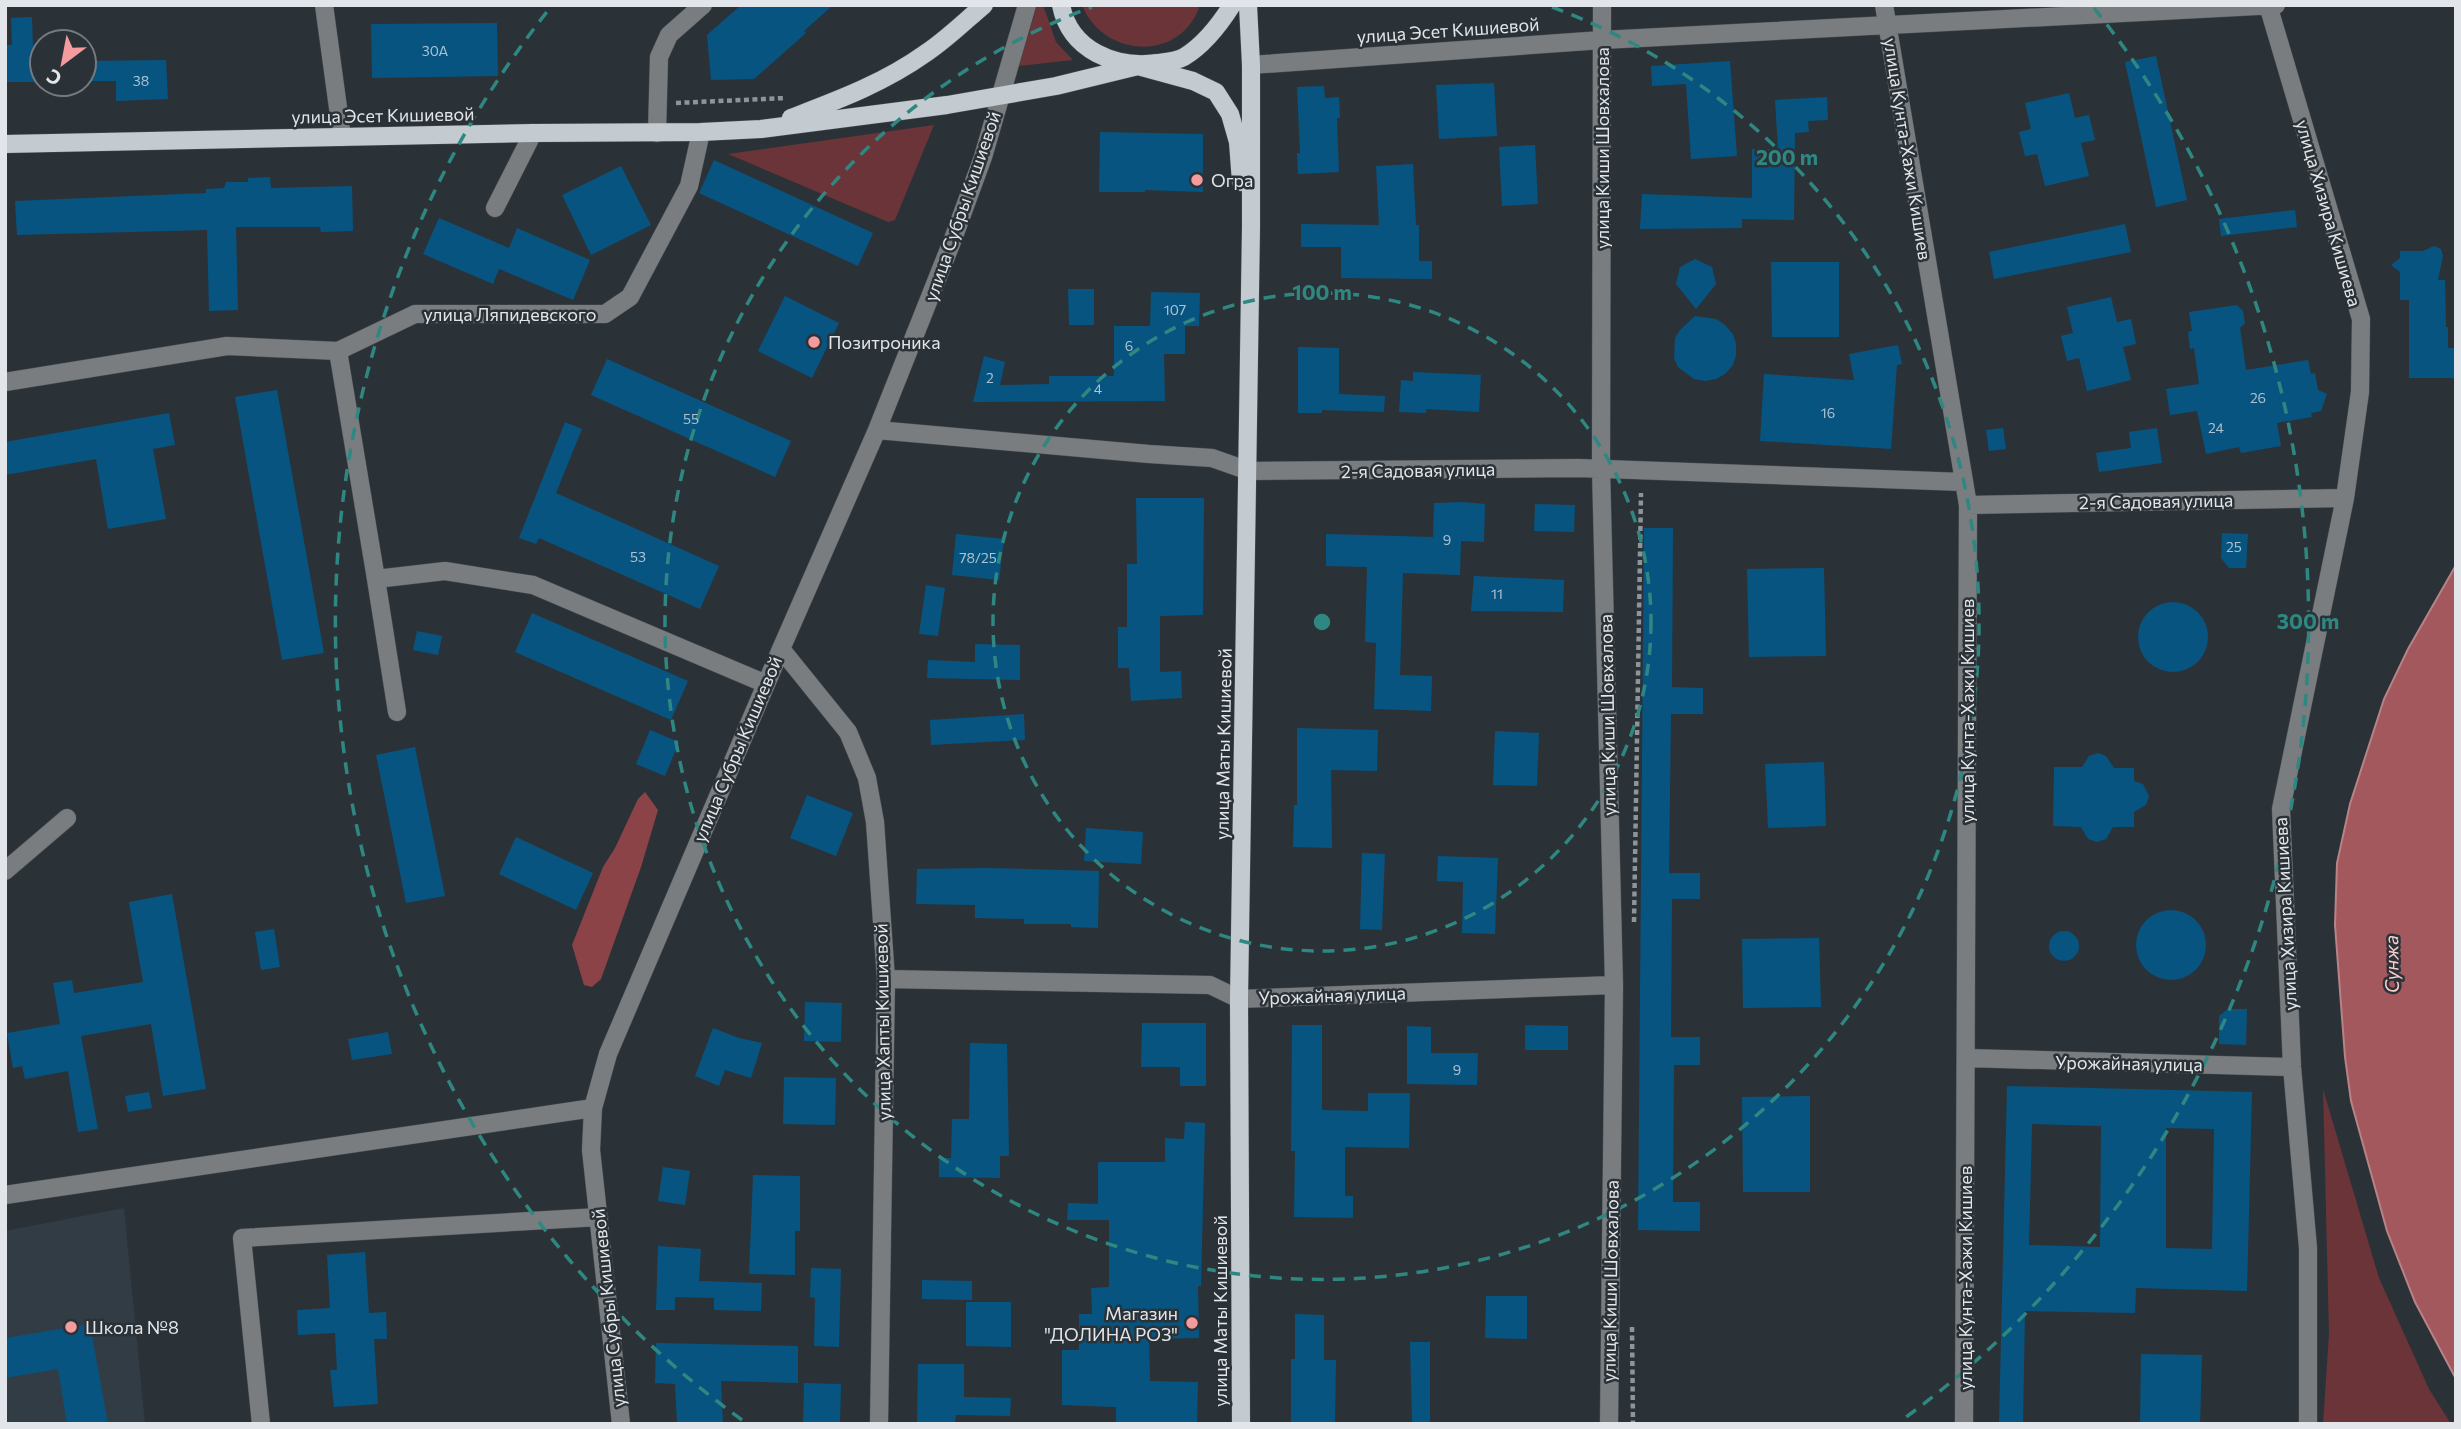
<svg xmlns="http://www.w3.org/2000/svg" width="2461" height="1429" viewBox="0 0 2461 1429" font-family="Commissioner,sans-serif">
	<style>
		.built { fill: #313c45 }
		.green { fill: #6a3438 }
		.forest { fill: #8b4348 }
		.water { fill: #a3585d; stroke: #b68387; stroke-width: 2 }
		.building { fill: #085481; fill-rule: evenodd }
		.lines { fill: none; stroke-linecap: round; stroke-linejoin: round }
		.minor-casing { stroke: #484f54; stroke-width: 19 }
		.major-casing { stroke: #484f54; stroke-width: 19 }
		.path { stroke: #8e9498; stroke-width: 4.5; stroke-dasharray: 5 3.5; stroke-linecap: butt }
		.minor { stroke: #7a7d80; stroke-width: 18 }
		.major { stroke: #c3cad0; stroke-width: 18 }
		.ring { fill: none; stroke: #2f8781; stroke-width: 3.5; stroke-dasharray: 12 9 }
		.poi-dot { fill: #f49b9f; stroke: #2b3237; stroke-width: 2.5 }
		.labels { text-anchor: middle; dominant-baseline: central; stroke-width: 5; stroke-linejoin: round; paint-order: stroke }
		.number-label { font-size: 14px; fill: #acc2d0 }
		.street-label { font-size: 18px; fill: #e2e6ea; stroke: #2b3237 }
		.poi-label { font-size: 18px; fill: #e2e6ea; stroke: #2b3237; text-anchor: start }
		.water-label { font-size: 19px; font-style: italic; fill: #fbcdce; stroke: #2b3237 }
		.centre { fill: #2f8781; stroke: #2b3237; stroke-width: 3.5 }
		.ring-label { font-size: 21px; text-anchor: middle; font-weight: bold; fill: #2f8781; stroke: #2b3237; stroke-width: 5; stroke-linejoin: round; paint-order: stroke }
	</style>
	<rect width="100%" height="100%" fill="#2b3237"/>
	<path class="built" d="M124 1208 145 1424H5V1231Z"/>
	<path class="green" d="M1037 5H1043L1056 42 1073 60 1019 66Z
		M1082 5H1200C1181 63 1103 58 1082 5Z
		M934 125 895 220 888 222 728 154Z
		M2323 1089 2379 1278 2429 1389 2451 1424H2323L2329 1334Z"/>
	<path class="forest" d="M645 792 658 810 641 867 601 979 592 987 584 985 572 945 603 867 615 848 638 799Z"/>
	<path class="water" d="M2456 565V1379L2415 1302 2387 1231 2351 1101 2345 1057 2335 925 2337 863 2350 804 2384 699 2408 649Z"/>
	<path class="building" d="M741 5H833L804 31 806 33 754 79 711 80 707 35Z
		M32 17 33 48 42 47V82H5V45H12L11 18Z
		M497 23 498 76 372 78 371 24Z
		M2156 56 2187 200 2156 207 2125 62Z
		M166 60 168 99 116 101V81H84V61Z
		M1730 61 1737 156 1691 159 1686 84 1652 86 1651 66Z
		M1494 83 1497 136 1439 139 1436 85Z
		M1324 86 1325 98 1339 97 1340 118H1337L1339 172 1298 174 1297 153H1300L1297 87Z
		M2069 93 2075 118 2089 115 2095 140 2081 143 2089 176 2045 186 2037 154 2025 156 2019 132 2031 129 2025 103Z
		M1827 97 1828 120 1808 121 1809 132 1795 133 1794 220 1742 219V228L1640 229 1642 194 1752 198V149H1778L1775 100Z
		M1100 132 1203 134V192L1145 190V192H1099Z
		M1535 145 1538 204 1502 206 1499 147Z
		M714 160 873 233 858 266 699 193Z
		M1413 164 1416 225H1419V261H1432V279L1341 278V247H1301V224L1379 225 1376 166Z
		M621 166 651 225 591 255 562 195Z
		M270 177 271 188 352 186 353 231 321 232 320 227H236L238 310 209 311 207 230 17 235 15 201 206 193V189L224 188 226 182H248V178Z
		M2295 210 2297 227 2221 236 2219 219Z
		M439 218 509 248 517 228 590 260 573 300 499 269 493 284 423 254Z
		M2125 224 2131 252 1994 279 1989 252Z
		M2434 246 2441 249 2443 256 2438 280H2445L2446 327H2448V348H2455V378H2409V300H2400V272L2391 265 2400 258V251H2423Z
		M1695 259 1712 267 1716 284 1696 309 1676 284 1680 267Z
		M1771 262H1839V337H1772Z
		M1068 289H1094V325H1069Z
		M1151 292 1200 293 1199 326H1185V354H1164L1165 401 973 402 984 356 1005 362 1000 385 1049 384V376H1114V326H1150Z
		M785 296 839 323 812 378 758 351Z
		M2111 297 2117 322 2131 319 2136 344 2123 347 2131 380 2087 391 2079 358 2067 361 2061 336 2073 333 2067 307Z
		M2237 305 2243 311 2245 323 2240 328 2246 370 2308 360 2311 374 2315 373 2318 390 2327 394 2321 411 2311 413 2312 417 2277 423 2281 446 2241 453 2239 447 2206 454 2197 411 2170 415 2166 389 2199 384 2194 348 2190 349 2188 332 2192 331 2189 312Z
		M1695 316 1716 319 1725 325 1733 334 1736 344V355L1733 365 1725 374 1716 379 1705 381 1694 379 1678 367 1674 358 1675 338 1680 330Z
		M1898 345 1902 364 1897 365 1891 449 1760 441 1764 374 1854 380 1849 354Z
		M1298 347 1339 348V394L1385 396 1384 412 1322 410V413H1298Z
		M607 359 791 441 775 477 591 395Z
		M1413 372 1481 375 1479 412 1426 409V413L1399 412 1401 380 1413 381Z
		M277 390 324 653 282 660 235 397Z
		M169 413 175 445 153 449 166 519 108 529 96 459 5 475V442Z
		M565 422 582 429 556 493 719 566 700 609 539 538 536 544 519 538Z
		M2003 428 2006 449 1989 451 1986 430Z
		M2157 428 2162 463 2099 472 2096 453 2131 448 2129 432Z
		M1136 498H1204L1203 615 1160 616V672L1181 671 1182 698 1131 701 1129 668H1118V627H1127V564H1137Z
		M1462 502 1485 504 1484 542 1461 541 1460 575 1403 573 1400 675 1432 676 1431 711 1374 709 1376 643 1365 642 1367 567 1326 566V534L1433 537 1434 503Z
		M1535 504 1575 505 1574 532 1534 531Z
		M1644 528H1673L1672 687 1703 688V714H1671L1669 873H1700V899H1672L1671 1037H1700V1065H1674L1673 1202H1700V1231L1638 1230Z
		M2222 533 2248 534 2246 568H2229L2221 558Z
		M956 534 1004 539 999 580 952 575Z
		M1824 568 1826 656 1749 657 1747 569Z
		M1474 576 1564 580 1563 612 1471 611Z
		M926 585 945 588 938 636 919 634Z
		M2138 637a35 35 0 1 1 70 0a35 35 0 1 1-70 0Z
		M532 613 688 681 671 720 515 652Z
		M417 631 442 636 438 655 413 650Z
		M975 644 1020 645V680L927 678 928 660 975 662Z
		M1024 714 1025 740 931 745 930 720Z
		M1297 728 1378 730 1377 771 1331 770 1332 848 1293 847 1294 805H1297Z
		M650 730 679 742 665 776 636 764Z
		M1495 731 1539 733 1537 786 1493 785Z
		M415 747 445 896 406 903 376 755Z
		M2098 753 2106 756 2114 768H2134V781L2143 784 2149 796 2146 805 2134 812V827H2113L2106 839 2097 842 2088 839 2081 827 2053 826 2054 767H2082L2089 756Z
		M1824 762 1826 826 1768 828 1765 764Z
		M807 795 853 813 836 856 790 838Z
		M1086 828 1143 832 1141 864 1084 861Z
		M516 837 593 873 576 910 499 874Z
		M1362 853 1385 854 1382 930 1360 929Z
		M1438 856 1498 858 1495 934 1462 933 1463 882 1437 881Z
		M987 868 1099 871 1098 928 1071 927V924H1024V919L975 918V905L916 904 917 869Z
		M172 894 206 1089 163 1096 151 1024 81 1036 98 1129 78 1132 68 1071 25 1079 22 1066 13 1068 7 1033 60 1024 53 983 72 980 74 993 143 982 129 902Z
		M2136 945a35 35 0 1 1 70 0a35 35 0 1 1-70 0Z
		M274 929 280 967 261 970 255 932Z
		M2049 946a15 15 0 1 1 30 0a15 15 0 1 1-30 0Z
		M1819 938 1821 1007 1743 1008 1742 939Z
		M805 1002 842 1003 841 1042 804 1041Z
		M2228 1009H2247L2246 1045 2219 1044V1016Z
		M1142 1023H1206V1086H1180V1067H1141Z
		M1292 1025H1322V1110L1368 1111V1093H1410L1409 1148 1345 1147V1196H1353V1218L1294 1217 1295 1151H1291Z
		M1525 1025 1568 1026V1050H1525Z
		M1407 1026 1431 1027V1053H1478L1477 1085 1407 1084Z
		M713 1028 739 1038 762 1043 751 1078 725 1070 719 1086 695 1076Z
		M388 1032 392 1054 352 1060 348 1039Z
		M970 1043 1007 1044 1009 1156H1000V1178L939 1177V1158H951L952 1119H969Z
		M784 1077 836 1078 835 1125 783 1124Z
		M2007 1086 2252 1092 2247 1291 2136 1288 2135 1313 2025 1311 2023 1424H1999ZM2032 1124 2101 1126 2100 1247 2029 1245ZM2166 1128 2214 1129 2212 1249 2166 1248Z
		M149 1092 152 1108 128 1112 125 1096Z
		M1810 1096V1192H1743L1742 1097Z
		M1185 1122 1205 1123 1201 1286H1198L1199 1338 1149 1339 1150 1381 1198 1382 1197 1424H1116V1407L1062 1405V1350H1079V1314H1092L1091 1288 1109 1287V1220H1067L1068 1203 1098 1204V1162H1165V1138L1184 1139Z
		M663 1167 690 1171 685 1205 658 1201Z
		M753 1175 800 1176V1231H795V1275L749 1274Z
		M658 1246 701 1249 699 1281 762 1283 761 1311 714 1310V1298L675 1297V1310H656Z
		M365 1252 369 1313 386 1312 387 1339H374L378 1404 334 1407 330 1370H337L335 1333 298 1335 297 1310 330 1308 327 1255Z
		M811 1268 841 1269 839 1347 814 1346 815 1298 810 1297Z
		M922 1280 972 1281V1300L922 1299Z
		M1486 1296H1527V1339L1485 1338Z
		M966 1302H1011V1347L966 1346Z
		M1295 1314 1324 1315V1360H1336L1335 1424H1291V1359H1295Z
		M90 1324 108 1424H67L58 1369 5 1378V1338Z
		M1410 1342H1430V1424H1412Z
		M656 1343 798 1346V1383L721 1381 723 1424H677L675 1384 655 1383Z
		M2141 1354 2202 1355 2200 1424H2140Z
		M918 1364H964V1397L1011 1398 1010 1416 956 1415 955 1424H917Z
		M804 1383 841 1384 840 1424H803Z"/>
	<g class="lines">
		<g class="minor-casing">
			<path id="minor" d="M324 5 342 137
				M1602 5 1601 469 1614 985 1609 1424
				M1884 5 1968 505 1964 1424
				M2268 5 2361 319 2360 392 2345 498 2281 809 2292 1067 2308 1248V1424
				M1251 65 1602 40 2276 5
				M657 133 659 57 669 35 703 5
				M495 208 533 133
				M338 351 376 579 445 571 533 585 766 684
				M5 382 227 346 338 351 415 314H605L630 297 689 186 701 132
				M877 430 1149 454 1212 458 1249 471 1578 468 1963 482
				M1968 505 2345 498
				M376 579 397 712
				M781 649 848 732 867 778 875 822 886 979 879 1424
				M5 871 67 818
				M886 979 1210 985 1239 999 1614 985
				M1966 1058 2292 1067
				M5 1195 593 1108
				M261 1424 242 1238 599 1217
				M621 1424 591 1150 593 1108 608 1054 781 649 877 430 953 239 983 157 1027 5"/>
		</g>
		<g class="major-casing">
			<path id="major" d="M1061 5C1070 51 1116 69 1158 63 1166 62 1177 61 1184 57 1204 45 1220 24 1232 5
				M791 118C838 100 884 83 926 53 947 39 965 21 984 5
				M5 144 533 133 701 132 761 129 947 105 1056 86 1138 66 1193 81 1216 92 1230 114 1238 142 1241 182
				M1241 1424 1239 999 1251 227V65L1248 5"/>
		</g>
		<path class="path" d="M676 103 786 98
			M1634 922 1641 493
			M1632 1327 1633 1424"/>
		<use href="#minor" class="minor"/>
		<use href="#major" class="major"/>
	</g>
	<g class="ring">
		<circle cx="1322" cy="622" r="329"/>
		<path d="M1552 7A657 657 0 1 1 1092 7"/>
		<path d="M742 1420A986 986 0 0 1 550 8M2094 8A986 986 0 0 1 1902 1420"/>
	</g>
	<g class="poi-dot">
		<circle cx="1197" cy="180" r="7"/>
		<circle cx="814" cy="342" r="7"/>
		<circle cx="1192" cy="1323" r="7"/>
		<circle cx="71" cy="1327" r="7"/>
	</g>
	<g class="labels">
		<g class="number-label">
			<text x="435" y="50">30А</text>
			<text x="141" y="80">38</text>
			<text x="1175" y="309">107</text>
			<text x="1129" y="345">6</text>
			<text x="990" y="377">2</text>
			<text x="1098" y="388">4</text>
			<text x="2258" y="397">26</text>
			<text x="1828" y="412">16</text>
			<text x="691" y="418">55</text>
			<text x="2216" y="427">24</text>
			<text x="1447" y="539">9</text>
			<text x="2234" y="546">25</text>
			<text x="638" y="556">53</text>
			<text x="978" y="557">78/25</text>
			<text x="1497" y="593">11</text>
			<text x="1457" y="1069">9</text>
		</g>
		<g class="street-label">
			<text transform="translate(1448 30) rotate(-4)">улица Эсет Кишиевой</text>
			<text transform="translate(383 115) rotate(-1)">улица Эсет Кишиевой</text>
			<text transform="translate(1602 148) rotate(-90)">улица Киши Шовхалова</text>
			<text transform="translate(1908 149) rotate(81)">улица Кунта-Хажи Кишиев</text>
			<text transform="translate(962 206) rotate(-71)">улица Субры Кишиевой</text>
			<text transform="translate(2329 213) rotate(74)">улица Хизира Кишиева</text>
			<text x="510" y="314">улица Ляпидевского</text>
			<text transform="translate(1418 470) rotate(-1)">2-я Садовая улица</text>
			<text transform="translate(2156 501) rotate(-1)">2-я Садовая улица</text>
			<text transform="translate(1967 711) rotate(-90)">улица Кунта-Хажи Кишиев</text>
			<text transform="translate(1607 715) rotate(-91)">улица Киши Шовхалова</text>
			<text transform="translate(1223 744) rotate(-89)">улица Маты Кишиевой</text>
			<text transform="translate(737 749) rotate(-67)">улица Субры Кишиевой</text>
			<text transform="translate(2285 914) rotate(-93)">улица Хизира Кишиева</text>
			<text transform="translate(1332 995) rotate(-2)">Урожайная улица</text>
			<text transform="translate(882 1022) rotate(-91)">улица Хапты Кишиевой</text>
			<text transform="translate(2129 1063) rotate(1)">Урожайная улица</text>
			<text transform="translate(1965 1278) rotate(-90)">улица Кунта-Хажи Кишиев</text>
			<text transform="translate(1610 1281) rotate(-89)">улица Киши Шовхалова</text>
			<text transform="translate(608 1308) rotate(-96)">улица Субры Кишиевой</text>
			<text transform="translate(1220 1311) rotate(-90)">улица Маты Кишиевой</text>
		</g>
		<g class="poi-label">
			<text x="1211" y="180">Огра</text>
			<text x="828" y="342">Позитроника</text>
			<text x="1178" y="1313" text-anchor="end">Магазин<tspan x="1178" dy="21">"ДОЛИНА РОЗ"</tspan></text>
			<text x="85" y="1327">Школа №8</text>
		</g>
		<g class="water-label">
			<text transform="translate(2391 964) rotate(-91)">Сунжа</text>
		</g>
	</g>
	<circle cx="1322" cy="622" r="10" class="centre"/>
	<g class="ring-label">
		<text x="1787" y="165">200 m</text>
		<text x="1322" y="300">100 m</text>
		<text x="2308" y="629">300 m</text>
	</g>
	<rect width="2461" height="1429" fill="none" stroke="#e2e6ea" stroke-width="14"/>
	<g transform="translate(63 63) rotate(212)"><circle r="33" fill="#2b3237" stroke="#747a7f" stroke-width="2"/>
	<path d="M0-5L12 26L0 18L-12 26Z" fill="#f49b9f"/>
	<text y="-10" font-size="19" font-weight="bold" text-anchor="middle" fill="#e2e6ea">С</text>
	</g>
</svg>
